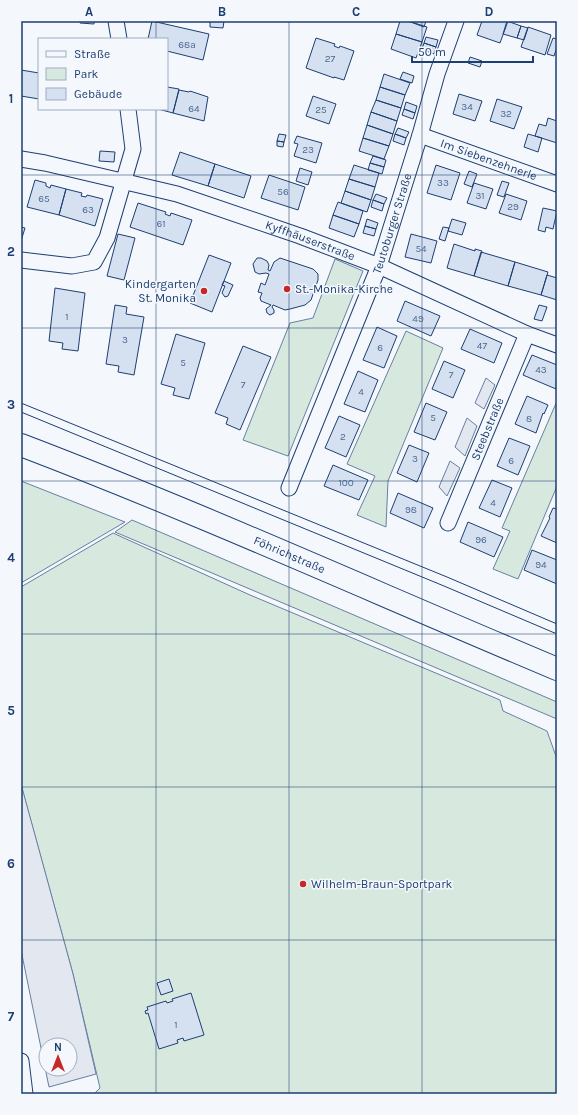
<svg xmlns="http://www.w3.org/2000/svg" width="578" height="1115" viewBox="0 0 578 1115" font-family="Karla,sans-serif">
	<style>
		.green { fill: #d7e8df; stroke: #687fa3 }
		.parking { fill: #e3e8f0; stroke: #687fa3; fill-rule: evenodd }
		.building { fill: #d5e0f0; stroke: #1d3f73 }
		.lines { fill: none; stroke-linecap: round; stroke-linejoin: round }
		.minor-casing { stroke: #1d3f73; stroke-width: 17 }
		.primary-casing { stroke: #1d3f73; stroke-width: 24 }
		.minor { stroke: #f4f7fb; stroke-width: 15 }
		.primary { stroke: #f4f7fb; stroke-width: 22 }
		.tram { stroke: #1d3f73; stroke-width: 1 }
		.grid { fill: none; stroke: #1d3f73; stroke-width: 1; stroke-opacity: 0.55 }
		.poi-dot { fill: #c62828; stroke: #f4f7fb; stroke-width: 1.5 }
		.labels { text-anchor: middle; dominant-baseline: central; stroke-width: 3; stroke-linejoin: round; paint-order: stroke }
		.number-label { font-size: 10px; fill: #4b6792 }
		.street-label { font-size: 12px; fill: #1d3f73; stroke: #f4f7fb }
		.poi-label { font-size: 12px; fill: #1d3f73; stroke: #f4f7fb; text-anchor: start }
		.neatline { fill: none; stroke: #1d3f73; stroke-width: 1.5 }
		.grid-label { font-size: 13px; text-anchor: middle; font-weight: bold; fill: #1d3f73 }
	</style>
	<rect width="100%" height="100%" fill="#f4f7fb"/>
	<path class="green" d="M335 259 363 271 288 456 243 440 290 323 313 318Z
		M406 331 443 348 388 481 386 527 357 515 375 476 347 464Z
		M557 401V486L518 579 493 569 510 531 502 528Z
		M21 481 125 522 21 583Z
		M132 520 557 702V719L115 532Z
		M113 533 250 595 500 700 503 711 547 731 557 759V1094H94L100 1088 73 974 21 785V587Z"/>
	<path class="parking" d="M486 378 495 385 484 409 475 403Z
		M467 418 477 426 465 456 455 447Z
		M450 461 460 468 447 496 439 487Z
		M21 784 73 974 96 1074 49 1087 21 950ZM46 1045H70V1069H46Z"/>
	<path class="building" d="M80 21H94V24L80 23Z
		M152 21 209 34 203 60 167 51V39H148Z
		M210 21H224L223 28 210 27Z
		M400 21H408L427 27 422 42 396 34Z
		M408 21H426L424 27Z
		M482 21H508L500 43 477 35Z
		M507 21 521 26 517 38 503 34Z
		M521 26 528 28 524 40 517 38Z
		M528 27 551 35 545 55 521 47Z
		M396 34 422 42 416 58 391 49Z
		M426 37 438 40 436 47 424 43Z
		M316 38 335 44 334 46 339 48 340 46 354 51 344 80 334 77V78L306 68Z
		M553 38 557 39V47L554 56 547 54Z
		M424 43 436 47 434 54 422 49Z
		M470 57 482 61 480 67 468 63Z
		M21 70 39 73V99L21 96Z
		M403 72 414 76 412 83 400 79Z
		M384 74 410 83 405 95 380 87Z
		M167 87 179 89 173 113 158 109H167Z
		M380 87 405 95 401 108 376 100Z
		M179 90 189 92 190 91 208 97 204 121 173 113Z
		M459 94 482 101 475 121 453 114Z
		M313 96 336 104 329 124 306 116Z
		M497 99 522 107 514 129 490 121Z
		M376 100 401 108 397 121 371 112Z
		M406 102 417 106 415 113 404 109Z
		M404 109 415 113 413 119 402 115Z
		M371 112 397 121 393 134 367 125Z
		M548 118 557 121V143L535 136 539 124 546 126Z
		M367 125 393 134 389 146 363 138Z
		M398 128 409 132 406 138 395 134Z
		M279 134 286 135 284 142 277 141Z
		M395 134 406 138 404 145 393 141Z
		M528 134 542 138 538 152 524 147Z
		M297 136 322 143 316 163 294 156 298 144 294 143Z
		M363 138 389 146 384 159 359 151Z
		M277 141 284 142 283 147 277 146Z
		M100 151 115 152 114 162 99 161Z
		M180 152 215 164 208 186 172 175Z
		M373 156 386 160 384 167 370 163Z
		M370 163 384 167 382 174 368 170Z
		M215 164 251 176 244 198 208 186Z
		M354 165 379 173 375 187 349 179Z
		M436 165 460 173 451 200 427 193Z
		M300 168 312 172 308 185 296 181Z
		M469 171 477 174 472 187 464 184Z
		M269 175 305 187 298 210 261 198Z
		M349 179 375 187 371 200 345 191Z
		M35 180 46 183V186L50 188 51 185 66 189 59 215 27 207Z
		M502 181 509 183 504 197 497 195Z
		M474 183 493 189 486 209 467 203Z
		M66 189 82 193 81 196 86 197 87 195 103 199 95 226 59 215Z
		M345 191 371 200 367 212 341 203Z
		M376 194 387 198 384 204 373 200Z
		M506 194 527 201 521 220 499 213Z
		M373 200 384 204 382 211 371 207Z
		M338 202 363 211 359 224 333 215Z
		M138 203 166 212 165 214 170 216 171 213 192 220 183 245 130 227Z
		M543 208 557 211 553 229 546 227 545 232 538 230Z
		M333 215 359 224 354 237 329 228Z
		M367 219 378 223 376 229 365 226Z
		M452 219 466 223 462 235 448 231Z
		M365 226 376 229 374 236 363 233Z
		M21 227 25 228 21 241Z
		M443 227 449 228 445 241 439 239Z
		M118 234 135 238 124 280 107 276Z
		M411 234 437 241 431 263 405 257Z
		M454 244 475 251V249L482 251 474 276 447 268Z
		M481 252 515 262 508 286 474 276Z
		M209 255 231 263 212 312 190 303Z
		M257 258H261L267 261 269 265 268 270 270 271 274 262 280 258 313 269 318 274V280L311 300 305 305 290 309 285 310 273 305 272 307 274 310V313L270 315 267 313 266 309 271 305 261 301 260 298 262 293 258 292 261 283 265 285 269 274 266 273 259 274 255 272 253 264Z
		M515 262 548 272 541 295 508 286Z
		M547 275 557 278V300L541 295Z
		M224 281 233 285 228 296 225 297 222 293 225 286 222 285Z
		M55 288 85 293 78 351 62 349 63 343 49 341Z
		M405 301 440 316 431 336 397 321Z
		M115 305 127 307 126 314 144 317 134 375 118 372 119 366 106 364Z
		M539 305 547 307 542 321 534 319Z
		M377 327 397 336 384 368 363 360Z
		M470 329 502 343 494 363 461 349Z
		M176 334 205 343 189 399 173 395 175 388 161 384Z
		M243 346 271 357 240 430 226 424 228 418 215 413Z
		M532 355 557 365 556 389 523 375Z
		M444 361 465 370 453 398 432 389Z
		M358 371 378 380 365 412 344 404Z
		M527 396 548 405 544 414 543 413 536 433 515 424Z
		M426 403 447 412 435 440 414 432Z
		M339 416 360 425 346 457 325 448Z
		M509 438 530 446 518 475 497 466Z
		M409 445 429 453 417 482 397 473Z
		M333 465 368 480 359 500 324 486Z
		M492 480 512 488 500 517 479 508Z
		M398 493 433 508 424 528 390 513Z
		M553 508 557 509V543L541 536 550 518 549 517Z
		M468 522 503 537 494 557 460 542Z
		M532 550 557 560V584L524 570Z
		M169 979 173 991 161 995 157 983Z
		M191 993 204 1035 184 1041 183 1038 177 1040 178 1043 159 1049 148 1013 146 1014 145 1011 148 1010 147 1007 166 1001 167 1003 173 1001 172 999Z"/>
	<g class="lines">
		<g class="minor-casing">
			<g id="minor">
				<path d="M116 21 119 39"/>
				<path id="s1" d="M420 135 557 184"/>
				<path id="s2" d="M21 159 45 163 177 194 300 236 379 266 527 334 557 345"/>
				<path d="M21 260 72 266 94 262 107 238 133 149 128 109"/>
				<path id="s3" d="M289 488 379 266 420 135 437 74 456 21"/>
				<path id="s4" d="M448 523 527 334"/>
				<path d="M21 1061 25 1094"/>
			</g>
		</g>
		<g class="primary-casing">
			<g id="primary">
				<path id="s5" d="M21 445C202 514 378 594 557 669"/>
			</g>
		</g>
		<use href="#minor" class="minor"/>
		<use href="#primary" class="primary"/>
		<path class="tram" d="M21 403 447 577 557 624
			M21 412 444 586 557 634"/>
	</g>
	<path class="grid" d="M156 21V39M289 21V1094M422 21V1094M156 109V1094M21 175H557M21 328H557M21 481H557M21 634H557M21 787H557M21 940H557"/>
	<g class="poi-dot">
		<circle cx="287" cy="289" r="4"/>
		<circle cx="204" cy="291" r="4"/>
		<circle cx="303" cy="884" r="4"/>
	</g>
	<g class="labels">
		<g class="number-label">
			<text x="187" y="45">68a</text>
			<text x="330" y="59">27</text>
			<text x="467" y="107">34</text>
			<text x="194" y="109">64</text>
			<text x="321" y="110">25</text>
			<text x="506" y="114">32</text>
			<text x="308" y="150">23</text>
			<text x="443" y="183">33</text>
			<text x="283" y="192">56</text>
			<text x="480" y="196">31</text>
			<text x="44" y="199">65</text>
			<text x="513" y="207">29</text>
			<text x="88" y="210">63</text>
			<text x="161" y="224">61</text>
			<text x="421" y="249">54</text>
			<text x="67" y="317">1</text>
			<text x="418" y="319">49</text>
			<text x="125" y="340">3</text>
			<text x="482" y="346">47</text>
			<text x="380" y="348">6</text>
			<text x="183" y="363">5</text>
			<text x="541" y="370">43</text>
			<text x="451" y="375">7</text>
			<text x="243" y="385">7</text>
			<text x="361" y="392">4</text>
			<text x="433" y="418">5</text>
			<text x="529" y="419">8</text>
			<text x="343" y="437">2</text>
			<text x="415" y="459">3</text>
			<text x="511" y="461">6</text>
			<text x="346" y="483">100</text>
			<text x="493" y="503">4</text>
			<text x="411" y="510">98</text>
			<text x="481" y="540">96</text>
			<text x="541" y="565">94</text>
			<text x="176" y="1025">1</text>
		</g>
		<g class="street-label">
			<text stroke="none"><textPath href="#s1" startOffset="73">Im Siebenzehnerle</textPath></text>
			<text stroke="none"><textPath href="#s3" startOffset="284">Teutoburger Straße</textPath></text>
			<text stroke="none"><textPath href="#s2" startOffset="301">Kyffhäuserstraße</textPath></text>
			<text stroke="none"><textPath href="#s4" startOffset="102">Steebstraße</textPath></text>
			<text stroke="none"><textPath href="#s5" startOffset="290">Föhrichstraße</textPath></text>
		</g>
		<g class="poi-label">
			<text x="196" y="284" text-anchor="end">Kindergarten<tspan x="196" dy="14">St. Monika</tspan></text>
			<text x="295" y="289">St.-Monika-Kirche</text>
			<text x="311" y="884">Wilhelm-Braun-Sportpark</text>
		</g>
	</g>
	<rect width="578" height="1115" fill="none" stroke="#f4f7fb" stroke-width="44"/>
	<rect x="38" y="38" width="130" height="72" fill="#f4f7fb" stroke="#9eadc5"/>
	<rect x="46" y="51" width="20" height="6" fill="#f4f7fb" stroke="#9eadc5"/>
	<text x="74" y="58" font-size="12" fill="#1d3f73">Straße</text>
	<rect x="46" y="68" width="20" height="12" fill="#d7e8df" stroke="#9eadc5"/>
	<text x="74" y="78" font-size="12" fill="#1d3f73">Park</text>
	<rect x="46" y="88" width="20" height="12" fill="#d5e0f0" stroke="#9eadc5"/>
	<text x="74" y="98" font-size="12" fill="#1d3f73">Gebäude</text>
	<g transform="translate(58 1057)"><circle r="19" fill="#f4f7fb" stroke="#9eadc5"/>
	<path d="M0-3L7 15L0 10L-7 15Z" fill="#c62828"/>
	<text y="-6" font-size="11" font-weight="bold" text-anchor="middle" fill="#1d3f73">N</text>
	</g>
	<path d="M412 56v6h121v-6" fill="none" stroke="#1d3f73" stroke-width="2"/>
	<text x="418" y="56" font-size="12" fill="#1d3f73" stroke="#f4f7fb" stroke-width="3" paint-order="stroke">50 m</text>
	<rect x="22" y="22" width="534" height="1071" class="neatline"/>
	<g class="grid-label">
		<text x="89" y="16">A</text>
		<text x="222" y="16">B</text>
		<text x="356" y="16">C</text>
		<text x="489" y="16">D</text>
		<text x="11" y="103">1</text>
		<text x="11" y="256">2</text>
		<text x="11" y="409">3</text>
		<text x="11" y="562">4</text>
		<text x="11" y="715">5</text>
		<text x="11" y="868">6</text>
		<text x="11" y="1021">7</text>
	</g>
</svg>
